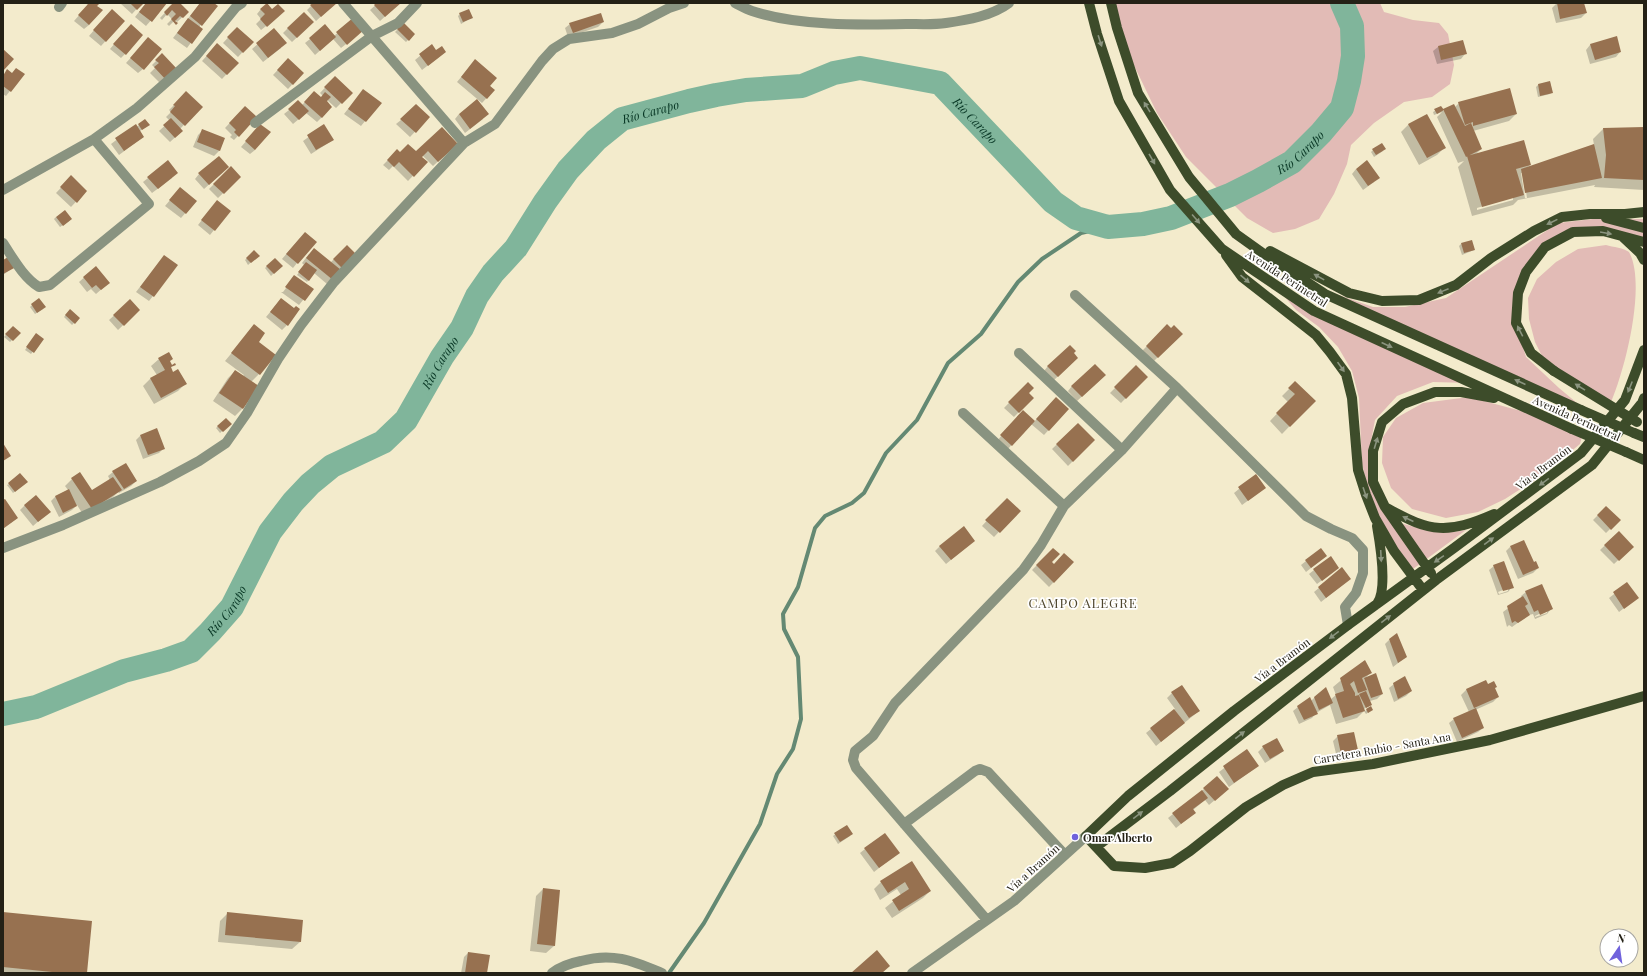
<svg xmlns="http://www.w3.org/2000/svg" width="1647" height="976" viewBox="0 0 1647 976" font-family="'Playfair Display',serif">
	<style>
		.green { fill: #e2bbb6 }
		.shadow { fill: #0003; fill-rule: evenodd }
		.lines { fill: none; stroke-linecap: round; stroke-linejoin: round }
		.stream { stroke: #648973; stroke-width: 4 }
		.river { stroke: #80b59b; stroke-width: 24 }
		.building { fill: #977150 }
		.minor { stroke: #899380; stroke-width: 10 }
		.major { stroke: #3d4c2a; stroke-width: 10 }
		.major-bridge { stroke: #3d4c2a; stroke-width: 10 }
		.oneway { fill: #8b947f }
		.poi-dot { fill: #7062dc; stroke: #fff; stroke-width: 1.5 }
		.labels { text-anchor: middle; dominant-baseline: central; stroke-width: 3.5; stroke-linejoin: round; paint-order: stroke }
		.street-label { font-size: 11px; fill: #242116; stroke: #fff }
		.poi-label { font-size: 11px; font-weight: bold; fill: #242116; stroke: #fff; text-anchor: start }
		.water-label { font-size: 12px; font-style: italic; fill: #063523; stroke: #fff }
		.quarter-label { font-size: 13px; letter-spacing: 1px; fill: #4d452c; stroke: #fff }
	</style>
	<rect width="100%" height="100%" fill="#f3ebcc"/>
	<path class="green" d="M1109 3H1380L1384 12 1413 20 1439 23 1448 34 1454 65 1450 84 1432 97 1404 102 1374 123 1351 145 1347 164 1334 194 1319 219 1295 229 1273 233 1247 218 1186 157 1157 113 1115 26Z
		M1593 219H1644V245L1625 234 1583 233 1557 242 1531 261 1515 322 1526 357 1559 388 1595 418 1322 289 1373 307H1405L1446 298 1558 223Z
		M1606 245C1613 247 1624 248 1629 252 1647 284 1625 373 1608 409L1543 358 1535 342 1529 319 1528 298 1537 279 1556 262 1578 249Z
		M1277 288 1468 383 1433 382 1397 396 1375 420 1371 441 1369 468 1372 490 1400 523 1429 531 1454 532 1466 530 1413 569 1397 555 1370 503 1362 463 1359 398 1352 371 1338 347 1319 327 1296 310Z
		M1469 397 1551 419 1583 432 1580 444 1541 476 1505 499 1478 512 1446 518 1412 509 1391 488 1382 463 1383 437 1396 418 1423 403Z"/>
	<path class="shadow" d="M85 3H98L89 25 84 29 74 21 88 5Z
		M120 3H142L132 14Z
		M146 3H166L146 26 135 17Z
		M174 3H179L188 12 177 22 175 20 169 26 167 24 172 19 167 14 162 20 160 18Z
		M200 3H212L199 28 201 29 187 48 173 38Z
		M314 3H336L316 21 307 10Z
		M378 3H400L380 21 370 10Z
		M1557 3H1583L1586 13 1581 18 1556 23 1552 8Z
		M261 9 279 16 261 30 256 24 261 19 257 14Z
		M460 14 471 18 461 24 458 16Z
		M107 15 124 21 101 46 89 36Z
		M354 18 359 34 341 48 333 39 315 55 305 43 310 39 334 36Z
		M603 22 598 27 568 37 565 28 570 24Z
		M403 24 414 34 406 42 395 32Z
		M308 27 292 42 283 33 288 28Z
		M237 28 252 42 238 57 223 43Z
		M126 30 125 54 121 58 110 49Z
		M274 30 281 48 263 62 252 49Z
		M1616 37 1620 52 1616 57 1590 64 1586 50 1590 45Z
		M1462 41 1465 54 1461 59 1437 64 1433 51 1438 47Z
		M144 43 143 69 138 73 126 63Z
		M432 46 436 51 445 52 422 70 415 60Z
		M213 49 237 63 222 79 202 61Z
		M162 55 177 70 162 85 150 73 155 68 152 65Z
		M288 59 303 73 288 89 273 75Z
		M471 65 494 90 482 103 457 82Z
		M8 71 12 74H23L6 96 3 94V75Z
		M335 77 351 93 336 108 327 100 322 117 317 122 306 113 293 124 284 114 289 110 302 105 310 97 321 98 323 96 320 93Z
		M1550 82 1552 92 1550 94 1538 97 1536 87 1538 85Z
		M186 93 201 107 180 129 182 131 170 142 159 131 170 121 166 117 171 112 169 110Z
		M359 95 380 103 361 126 344 114Z
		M1459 103 1516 114 1509 121 1473 131 1481 149 1475 155 1530 165 1526 169 1594 145 1593 139 1603 129 1644 128V190L1594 187 1595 185 1518 200 1513 205 1472 216 1458 167 1464 161 1458 163 1437 117 1442 112 1434 115 1433 112 1441 107 1443 111 1455 107ZM1521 173H1523L1527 198H1525ZM1513 197V200L1477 210V208Z
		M245 107 256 117 234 140 230 137 232 135 225 128Z
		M459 114 483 119 465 133 455 119Z
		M429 117 410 137 396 124 401 120Z
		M1409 124 1444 148 1437 155 1419 165 1401 132Z
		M136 125V127L139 125 146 127 140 131 143 137 119 155 111 144Z
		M324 126 333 140 311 154 303 141Z
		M203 130 224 139 219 151 214 156 193 147 198 135Z
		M256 130 255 150 250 154 241 147Z
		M457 144 433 166 422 155 420 157 426 162 408 181 393 166 389 170 383 165 397 151 400 153H416Z
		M1373 150 1383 151 1374 157 1371 152Z
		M230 168 240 177 218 198 209 189Z
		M1356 169 1374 182 1363 190 1352 174Z
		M223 172 204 189 195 179 199 174Z
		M71 177 86 191 71 207 56 193Z
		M148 178H172L152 193 143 182Z
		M176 193 196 201 181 218 165 206Z
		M213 206 214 230 210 235 198 225Z
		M56 217 69 221 60 227 54 219Z
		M300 238 297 263 293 268 282 259Z
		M1461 244 1474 250 1462 255 1459 246Z
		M347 246 355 254 327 284 314 273 307 282 297 275 304 265 302 263 309 254 330 263Z
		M254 251 258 256 248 265 245 260Z
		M275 259 281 266 271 276 265 268Z
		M160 261 153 296 149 301 136 292Z
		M3 262 15 266 3 275Z
		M96 267 104 287 96 294 91 289 87 292 79 282Z
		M292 280 312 289 299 305 281 292H283Z
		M281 299 294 309 287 325 282 330 266 317Z
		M130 301 139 310 118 330 109 320Z
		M32 305 43 309 35 314 30 307Z
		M70 310 79 318 72 325 64 317Z
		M254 326 257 342 259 374 251 382 257 386 242 409 235 416 213 401 228 378 235 371 243 376 244 375 225 361Z
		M1167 326 1181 334 1153 362 1142 351Z
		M13 327 19 333 10 342 4 337Z
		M35 336 43 339 31 354 25 350Z
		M1072 353 1077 358 1053 381 1044 371 1048 366Z
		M159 359 169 361 172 366 170 368 173 373 186 383 178 391 154 404 143 386 150 379 157 375 151 366Z
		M1136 367 1146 377 1121 403 1110 393Z
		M1100 380 1077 401 1068 391 1072 386Z
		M1028 383V393L1033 398 1014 417 1004 408Z
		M1295 383 1314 401 1282 434 1270 421 1288 402 1282 396Z
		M1051 403 1068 409 1044 435 1031 424 1007 450 997 441 1018 416 1034 422Z
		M226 419 230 424 220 433 216 428Z
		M1078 424 1094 440 1068 466 1052 449Z
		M140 436 163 449 159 453 143 459 136 440Z
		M113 472 136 481 131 486 119 493 118 492 113 497 84 516 77 505 72 510 59 517 51 501 55 497 68 490 65 486 72 479 91 492 110 480 108 476Z
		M1256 475 1265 488 1242 505 1234 493Z
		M9 484H24L13 493 7 485Z
		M4 500 17 518 3 529V501Z
		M1002 504 1019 511 994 537 982 526Z
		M25 505 49 512 33 526 20 510Z
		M1606 507 1619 520 1606 533 1593 520Z
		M1619 532 1632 547 1614 564 1600 550Z
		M969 545 946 564 935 551 940 546Z
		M1510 547 1533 563 1538 568 1533 573 1518 579 1506 551Z
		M1053 549 1051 562 1054 565 1073 562 1049 587 1032 570Z
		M1326 556 1306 572 1301 565 1306 561Z
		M1494 566 1512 587 1508 592 1498 595 1489 570ZM1508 588V591L1499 594 1498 592Z
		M1342 569 1345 583 1321 602 1314 592Z
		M1314 570 1333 572 1317 584 1309 574Z
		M1627 584 1637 598 1619 612 1609 598Z
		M1526 592 1551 609 1547 614 1535 619 1533 614 1529 615 1512 627 1509 625 1507 627 1503 612 1522 598 1521 596ZM1547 610V613L1535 617V616Z
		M1389 640 1406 657 1393 667 1385 644Z
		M1364 661 1370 673 1364 680 1375 675 1382 694 1377 699 1370 701 1369 706 1364 709 1365 711 1367 710 1369 712 1366 714 1364 711 1357 718 1336 724 1330 705 1316 713 1312 718 1299 724 1293 711 1298 707 1311 701 1315 697 1331 699 1336 695 1333 687Z
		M1485 681 1487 685 1494 688 1498 697 1493 702 1475 710 1483 728 1478 732 1457 742 1449 723 1454 719 1469 712 1461 695 1466 690Z
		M1394 684 1411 691 1406 696 1394 702 1389 688Z
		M1172 693 1199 711 1156 746 1146 733 1175 709 1167 698Z
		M1338 736 1357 750 1352 755 1337 758 1333 741Z
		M1263 747 1283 751 1278 755 1265 763 1258 752Z
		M1247 751 1258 766 1229 787 1219 772Z
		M1204 789 1223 793 1209 805 1205 800 1193 810 1195 813 1190 817 1176 828 1168 818Z
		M846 826 850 836 838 844 833 836Z
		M865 849 898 853 874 872 860 853Z
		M912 863 930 891 923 898 892 918 885 908 901 895 897 889 880 900 874 889 881 882Z
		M543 889 554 946 546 953 530 951 536 896Z
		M3 913 86 973H3Z
		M228 913 302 921 300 942 292 949 218 942 220 921Z
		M468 953 486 973H461L464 957Z"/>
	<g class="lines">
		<path class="stream" d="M669 973 704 923 760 824 777 774 793 749 801 719 798 657 784 629 783 614 798 587 815 528 825 516 852 503 864 493 886 453 917 420 948 363 981 334 1018 282 1042 259 1081 233 1108 227"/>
		<path class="river" id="s1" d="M3 714 36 707 124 671 166 660 191 651 210 632 232 607 270 532 293 502 310 484 332 466 383 442 406 420 442 357 462 328 477 296 493 273 516 248 545 202 568 170 596 140 622 119 689 101 716 95 746 90 802 86 834 73 860 68 940 83 1053 202 1076 218 1108 227 1143 224 1171 218 1230 195 1258 181 1292 162 1321 133 1342 108 1349 81 1353 56 1352 26 1342 3"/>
	</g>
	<path class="building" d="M89 3H100L97 6 103 10 89 25 78 15Z
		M130 3H144L137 10Z
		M146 3H167L152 22 139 12Z
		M173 3H180L189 12 183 18 180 16 175 21 178 23 176 25 171 19 176 14 172 10 167 16 164 12Z
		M200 3H214L218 6 202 26 190 16Z
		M267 3 272 9 278 4 285 11 267 27 260 19 265 14 260 9Z
		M313 3H337L321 17 310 5Z
		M376 3H401L385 17 374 5Z
		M1557 3H1584L1587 13 1560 19Z
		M112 9 125 21 106 42 93 30Z
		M469 9 473 18 463 22 459 13Z
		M304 12 314 22 297 38 287 28Z
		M601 13 604 22 573 33 569 23Z
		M354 17 365 29 347 45 336 32Z
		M188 18 203 29 192 44 177 33Z
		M403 22 415 34 409 41 397 29Z
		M131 24 143 35 126 55 113 44Z
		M325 24 336 37 320 51 309 38Z
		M237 27 254 42 243 53 227 37Z
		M274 28 287 43 268 58 256 43Z
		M1617 36 1621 52 1595 60 1590 44Z
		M148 37 162 49 144 70 130 58Z
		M1463 40 1467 54 1441 60 1438 46Z
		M217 43 239 63 227 75 206 56Z
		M432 44 436 50 442 46 446 52 428 66 419 54Z
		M3 49 14 59 3 71Z
		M162 53 178 70 167 81 154 67 159 63 155 60Z
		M288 58 304 73 293 85 277 70Z
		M475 59 497 78 490 86 495 90 487 99 461 77Z
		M16 68 25 74 11 92 3 86V76L7 69 12 73Z
		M335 76 353 93 342 104 324 87Z
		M1550 81 1553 93 1540 96 1538 84Z
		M1510 88 1517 114 1473 126V122L1465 125 1458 102Z
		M363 89 382 103 366 122 348 109Z
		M186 91 203 107 185 126 170 112 175 106 173 105Z
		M314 91 321 97 325 92 331 97 327 101 332 107 322 118 304 102Z
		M477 99 489 114 470 129 459 114Z
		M298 100 309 111 299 120 288 109Z
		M416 104 430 117 416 133 400 119Z
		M1454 104 1465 126 1471 123 1482 149 1466 157 1443 109Z
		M245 106 257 117 239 137 234 132 236 130 229 123Z
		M1441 106 1444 110 1437 114 1434 109Z
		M1427 114 1446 148 1427 158 1408 124Z
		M171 118 183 131 175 138 163 125Z
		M145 119 150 125 142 130 138 124Z
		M136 124 144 137 124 151 115 138Z
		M260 124 271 132 255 150 245 141Z
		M324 124 334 140 316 150 307 135Z
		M442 127 458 144 438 162 428 151 422 157 428 162 414 177 399 162 394 167 387 160 397 149 400 152 408 144 416 151Z
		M1644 127V180L1604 178 1606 155 1603 128Z
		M202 129 225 138 220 151 197 142Z
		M1524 140 1531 165 1516 169 1524 195 1482 207 1467 156Z
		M1382 143 1386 149 1376 155 1372 149Z
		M1594 144 1602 178 1525 193 1521 169Z
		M219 156 229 167 209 185 198 173Z
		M168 160 178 173 158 189 147 177Z
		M1367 160 1380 178 1368 186 1356 169Z
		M231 166 241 177 224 194 213 184Z
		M71 175 87 191 77 203 60 187Z
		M180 187 197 201 186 214 169 200Z
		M217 200 231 211 215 231 201 220Z
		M65 210 72 219 63 226 56 217Z
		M305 232 317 242 298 264 286 254Z
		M1472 240 1475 250 1464 253 1461 243Z
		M347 245 356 254 342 268 333 259Z
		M314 248 341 270 333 280 306 258Z
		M254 250 260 256 251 263 246 258Z
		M164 255 178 265 154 297 140 287Z
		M10 256 16 267 3 274V260Z
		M275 258 283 266 274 274 266 266Z
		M306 262 317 270 309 281 298 272Z
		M96 266 110 283 101 290 96 285 92 288 83 277Z
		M294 275 314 289 305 301 285 287Z
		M39 298 46 307 37 313 31 304Z
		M281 298 294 308 296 306 300 309 288 326 270 312Z
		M130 299 140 310 124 326 113 315Z
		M70 309 80 318 75 324 65 315Z
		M254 324 265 333 259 342 276 355 260 375 231 353Z
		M1167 324 1171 328 1174 325 1183 334 1158 358 1146 346Z
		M13 326 21 333 13 341 5 334Z
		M36 333 44 339 34 353 26 347Z
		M1070 345 1076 351 1074 353 1078 358 1058 377 1047 366Z
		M169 352 173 359 170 361 172 365 175 363 176 365 171 367 173 372 178 369 187 384 161 398 150 378 165 370 158 358Z
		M1095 364 1106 375 1082 397 1071 386Z
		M1136 365 1148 377 1126 399 1114 387Z
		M235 370 259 386 243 409 219 393Z
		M1295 381 1316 401 1290 427 1276 413 1295 394 1288 388Z
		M1028 382 1034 388 1029 393 1034 398 1019 413 1008 402Z
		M1056 397 1069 409 1049 431 1036 419Z
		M1023 410 1035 421 1012 446 1000 435Z
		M226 418 232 424 223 432 217 426Z
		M1078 423 1095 440 1073 462 1056 444Z
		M157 428 165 449 148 455 140 435Z
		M3 443 11 456 3 461Z
		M126 463 137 481 124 489 112 471Z
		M80 472 92 490 113 477 122 490 92 509 71 478Z
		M20 473 28 482 15 492 8 483Z
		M1256 474 1266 488 1248 501 1238 487Z
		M69 489 77 506 63 513 55 496Z
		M36 495 51 512 38 522 24 505Z
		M1007 498 1021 511 1000 533 985 520Z
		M5 499 18 518 4 528 3 500Z
		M1606 506 1621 520 1611 530 1597 515Z
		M964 526 975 541 951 560 939 546Z
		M1619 531 1634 547 1619 561 1604 545Z
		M1524 540 1534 562 1536 561 1539 568 1523 575 1510 546Z
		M1053 548 1060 554 1052 562 1054 564 1064 553 1074 562 1054 583 1036 565Z
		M1321 548 1327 556 1311 568 1305 560Z
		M1331 556 1339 568 1322 581 1313 569Z
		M1504 561 1514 588 1503 591 1493 565Z
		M1342 567 1351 579 1326 598 1318 587Z
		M1627 582 1639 598 1624 609 1613 592Z
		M1542 584 1553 609 1540 615 1538 610 1534 612 1525 591Z
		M1523 596 1528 604 1525 606 1530 615 1518 623 1515 621 1512 623 1507 606Z
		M1397 633 1407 657 1398 663 1389 639Z
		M1365 660 1372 673 1362 678 1367 690 1358 693 1354 681 1350 684 1355 693V696L1359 695 1365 711 1343 718 1335 694 1344 691 1340 678Z
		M1376 673 1383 694 1371 698 1364 678Z
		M1405 676 1412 691 1398 699 1393 683Z
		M1486 680 1488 684 1494 681 1497 687 1495 688 1499 697 1474 708 1466 689Z
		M1182 685 1200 711 1189 718 1171 692Z
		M1326 687 1333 703 1319 710 1314 697Z
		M1366 691 1372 705 1366 708 1359 694Z
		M1310 697 1318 714 1304 720 1297 706Z
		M1371 706 1373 710 1368 713 1366 709Z
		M1476 708 1484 728 1462 738 1453 718Z
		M1174 709 1185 723 1161 742 1150 728Z
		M1354 732 1358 750 1341 754 1337 735Z
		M1277 738 1284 751 1270 759 1262 746Z
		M1247 749 1259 766 1234 783 1223 766Z
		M1217 776 1229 789 1215 801 1203 788Z
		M1202 790 1208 798 1193 809 1196 813 1181 824 1172 813Z
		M847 825 853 834 840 842 834 833Z
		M885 833 900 853 879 868 864 848Z
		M912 861 931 891 899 911 892 900 909 889 905 882 888 893 880 881Z
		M543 888 560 890 555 946 537 944Z
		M3 912 92 921 87 973H62L3 967Z
		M227 912 303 920 301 942 225 935Z
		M877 950 890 966 882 973H851Z
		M468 952 490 955 487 973H465Z"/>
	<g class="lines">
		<path class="minor" d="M343 3 464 143
			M735 3C741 6 746 9 752 11 797 26 859 25 906 24 919 24 933 25 946 23 967 20 992 16 1009 3
			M59 7 62 3
			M255 123 372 36 398 23 417 3
			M3 190 94 139 137 108 195 57 236 7 242 3
			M3 243C13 258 23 277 39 287L50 285 149 204 94 139
			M1075 295 1177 388 1306 516 1331 529 1352 538 1363 550V573L1356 593 1345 607 1348 625
			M1019 353 1122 450
			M963 413 1064 506
			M3 548 63 525 160 482 199 461 226 443 247 413 278 359 301 325 334 282 464 143 495 124 542 61 553 49 569 39 612 33 638 24 669 8 684 3
			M904 824 975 771 980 769 988 772 1065 855
			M987 920 856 768 853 760 855 751 873 736 895 703 1023 570 1041 545 1064 506 1122 450 1177 388
			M552 973C560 967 571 963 581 961 613 952 633 961 662 973
			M912 973 1014 901 1086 836"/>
		<path class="major" d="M1089 3 1097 34 1119 101 1170 190 1222 249 1314 311 1572 429
			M1111 3 1117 28 1138 93 1189 177 1236 234 1264 254 1325 294 1581 410
			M1606 218 1644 228
			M1623 237 1640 253 1644 260
			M1270 251 1349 293 1382 301 1419 300 1456 285 1491 258 1534 231 1562 217 1590 214H1625L1644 212
			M1226 255 1242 277 1316 335 1330 352 1346 374 1352 398 1358 470 1366 495 1375 518 1394 551 1423 590
			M1644 350 1625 400 1581 453 1454 548 1348 625 1234 711 1128 796 1086 836 1114 866 1145 868 1172 863 1190 851 1246 807 1283 785 1313 772 1373 764 1490 740 1644 696
			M1554 371 1531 353 1516 323 1518 293 1526 272 1545 247 1573 232 1603 231 1644 242
			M1634 433 1644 437
			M1626 452 1644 460
			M1387 508C1431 533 1448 534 1494 514
			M1377 526C1380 543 1388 589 1377 604
			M1431 573 1385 507 1373 482V451L1382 422 1403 404 1435 392H1461L1494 398
			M1096 847 1170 791 1436 580 1592 465 1642 403 1644 398"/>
		<path class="major-bridge" d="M1554 371 1637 422
			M1581 410 1634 433
			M1572 429 1626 452"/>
	</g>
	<defs><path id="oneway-solid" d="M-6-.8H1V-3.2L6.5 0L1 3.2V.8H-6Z"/></defs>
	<g class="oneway">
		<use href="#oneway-solid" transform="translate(1100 41) rotate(72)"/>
		<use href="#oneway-solid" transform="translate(1147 107) rotate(-121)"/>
		<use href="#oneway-solid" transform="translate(1152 159) rotate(60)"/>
		<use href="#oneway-solid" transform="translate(1196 219) rotate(49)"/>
		<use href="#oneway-solid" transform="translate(1552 222) rotate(154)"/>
		<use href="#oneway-solid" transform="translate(1606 233) rotate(10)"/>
		<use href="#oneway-solid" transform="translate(1319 277) rotate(-151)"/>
		<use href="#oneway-solid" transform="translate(1245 279) rotate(41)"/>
		<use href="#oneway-solid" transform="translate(1443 291) rotate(158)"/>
		<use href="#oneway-solid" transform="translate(1520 331) rotate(-117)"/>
		<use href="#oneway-solid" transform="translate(1387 345) rotate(25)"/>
		<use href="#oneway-solid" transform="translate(1341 367) rotate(55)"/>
		<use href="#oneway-solid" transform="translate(1520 382) rotate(-156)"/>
		<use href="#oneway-solid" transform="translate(1580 387) rotate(-148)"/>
		<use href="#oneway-solid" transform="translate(1630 387) rotate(112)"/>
		<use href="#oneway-solid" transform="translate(1376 443) rotate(-73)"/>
		<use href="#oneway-solid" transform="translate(1544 482) rotate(144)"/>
		<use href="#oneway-solid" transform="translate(1365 493) rotate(71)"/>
		<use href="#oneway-solid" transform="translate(1408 519) rotate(-155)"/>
		<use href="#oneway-solid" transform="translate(1489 541) rotate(-36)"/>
		<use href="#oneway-solid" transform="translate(1381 556) rotate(87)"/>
		<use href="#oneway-solid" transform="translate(1439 559) rotate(145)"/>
		<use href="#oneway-solid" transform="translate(1386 619) rotate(-38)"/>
		<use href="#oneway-solid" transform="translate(1334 635) rotate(143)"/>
		<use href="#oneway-solid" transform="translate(1240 735) rotate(-38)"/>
		<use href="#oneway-solid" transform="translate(1138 815) rotate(-37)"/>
	</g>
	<circle class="poi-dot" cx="1075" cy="837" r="4"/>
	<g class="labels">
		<g class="street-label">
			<text transform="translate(1287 278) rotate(33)">Avenida Perimetral</text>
			<text transform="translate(1577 418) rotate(24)">Avenida Perimetral</text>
			<text transform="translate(1543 467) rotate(-37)">Vía a Bramón</text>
			<text transform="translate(1282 660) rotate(-37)">Vía a Bramón</text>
			<text transform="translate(1382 748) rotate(-10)">Carretera Rubio - Santa Ana</text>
			<text transform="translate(1033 868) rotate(-42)">Vía a Bramón</text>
		</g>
		<g class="poi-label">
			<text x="1083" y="837">Omar Alberto</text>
		</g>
		<g class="water-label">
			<text stroke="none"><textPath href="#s1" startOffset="925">Río Carapo</textPath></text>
			<text stroke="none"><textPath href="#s1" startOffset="1273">Río Carapo</textPath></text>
			<text stroke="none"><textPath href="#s1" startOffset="1657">Río Carapo</textPath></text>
			<text stroke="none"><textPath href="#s1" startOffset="589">Río Carapo</textPath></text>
			<text stroke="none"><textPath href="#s1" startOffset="253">Río Carapo</textPath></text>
		</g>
		<g class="quarter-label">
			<text x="1083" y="602">CAMPO ALEGRE</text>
		</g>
	</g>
	<rect width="1647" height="976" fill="none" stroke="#242116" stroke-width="8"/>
	<g transform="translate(1619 948) rotate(13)"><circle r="19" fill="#ffffff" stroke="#a7a6a2"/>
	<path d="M0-3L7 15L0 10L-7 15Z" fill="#7062dc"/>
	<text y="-6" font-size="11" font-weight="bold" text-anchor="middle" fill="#242116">N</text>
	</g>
</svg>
